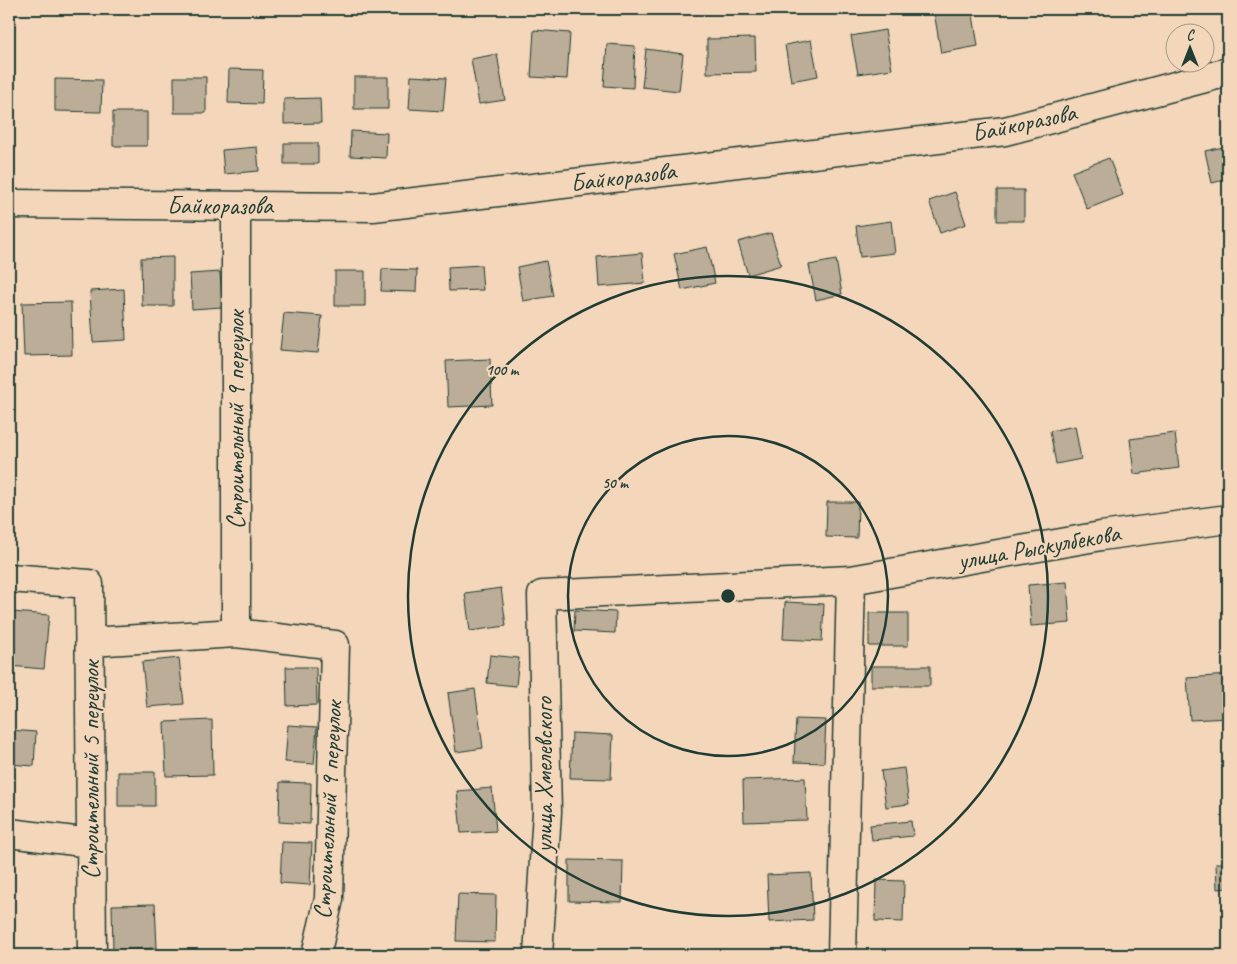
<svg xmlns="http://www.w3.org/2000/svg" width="1237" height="964" viewBox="0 0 1237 964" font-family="Caveat,sans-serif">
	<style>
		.building { fill: #bbad97; stroke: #1f3d34 }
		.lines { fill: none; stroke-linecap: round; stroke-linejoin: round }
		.minor-casing { stroke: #1f3d34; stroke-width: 31 }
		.minor { stroke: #f4d6ba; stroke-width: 28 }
		.ring { fill: none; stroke: #1f3d34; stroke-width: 2.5 }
		.labels { text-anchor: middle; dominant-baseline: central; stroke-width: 4.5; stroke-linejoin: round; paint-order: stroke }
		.street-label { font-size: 25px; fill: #1f3d34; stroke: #f4d6ba }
		.centre { fill: #1f3d34; stroke: #f4d6ba; stroke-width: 2.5 }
		.ring-label { font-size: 15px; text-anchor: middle; font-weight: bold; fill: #1f3d34; stroke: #f4d6ba; stroke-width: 4.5; stroke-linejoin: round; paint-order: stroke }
	</style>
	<rect width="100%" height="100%" fill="#f4d6ba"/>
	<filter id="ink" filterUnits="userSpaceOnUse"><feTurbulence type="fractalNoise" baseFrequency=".02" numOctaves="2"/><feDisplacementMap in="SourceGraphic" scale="10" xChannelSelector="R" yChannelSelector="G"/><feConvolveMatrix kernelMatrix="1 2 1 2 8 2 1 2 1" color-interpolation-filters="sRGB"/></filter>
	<g filter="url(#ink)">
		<path class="building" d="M955 9H972L978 46 941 53 934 12Z
			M534 30 570 33 567 79 531 77Z
			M885 30 892 69 858 74 851 36Z
			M755 38 756 72 707 73V39Z
			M811 40 818 76 791 81 785 45Z
			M607 44 635 46 633 88 604 86Z
			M646 49 683 54 679 91 642 87Z
			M497 54 505 100 479 104 471 59Z
			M229 69 263 70 262 104 228 103Z
			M411 76 446 78 443 111 409 109Z
			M174 77H206V113H174Z
			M354 77H388V109H354Z
			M55 79 102 80 101 112 55 111Z
			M320 98 321 123 284 124V99Z
			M113 112H147V146H113Z
			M351 131 387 133 386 158 350 156Z
			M284 143H318V164H284Z
			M1228 146V179L1212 183 1205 151Z
			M257 147 259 171 224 174 222 150Z
			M1109 158 1123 195 1087 209 1072 172Z
			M997 190H1024V221H997Z
			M955 192 966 224 940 233 929 201Z
			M891 221 895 253 860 257 856 226Z
			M771 233 781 265 748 275 738 242Z
			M707 247 715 283 682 290 674 254Z
			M642 253 645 283 599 287 597 257Z
			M173 257V306H142L141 258Z
			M836 260 842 294 816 300 809 265Z
			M546 261 553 296 523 301 517 267Z
			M481 265 483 290 449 291 448 267Z
			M382 269 417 270 416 292 381 291Z
			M335 271H365V306H335Z
			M220 272 222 307 192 309 190 274Z
			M124 289 126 340 93 342 90 291Z
			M71 302 72 355 24 356 22 303Z
			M284 313 322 316 318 353 280 350Z
			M490 359 492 405 448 407 446 361Z
			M1075 426 1081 459 1056 464 1050 431Z
			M1175 433 1179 468 1134 474 1130 439Z
			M827 502H858L857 538 826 537Z
			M1067 582 1070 623 1031 626 1028 585Z
			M501 588 506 626 470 631 465 593Z
			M785 602 824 604 822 641 783 639Z
			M575 610 616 612 615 633 574 631Z
			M12 612 49 615 44 669 9 666Z
			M869 613H908V646H869Z
			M490 655 519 658 516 686 487 683Z
			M179 658 184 704 147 707 142 662Z
			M871 666H930V686H871Z
			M286 667H316L317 705 287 706Z
			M1228 675V718L1190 720 1187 678Z
			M475 689 483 748 456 752 448 693Z
			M796 719 826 720 824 763 794 762Z
			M212 720 213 775 166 776 164 722Z
			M288 725 317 727 314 764 285 762Z
			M10 730 36 732 34 766 9 764Z
			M572 733 613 735 611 779 570 778Z
			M904 768 909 804 886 807 881 771Z
			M118 772H155V806H118Z
			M805 778 807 820 744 822 743 780Z
			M280 782 311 783 310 824 279 822Z
			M492 788 496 831 461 833 457 791Z
			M911 821 913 836 872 840 870 825Z
			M282 842 312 843 310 885 280 883Z
			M569 860 623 861 622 902 569 901Z
			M1216 863H1228V888L1217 889Z
			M811 873 813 920 769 922 767 875Z
			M876 880 904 881 903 922 875 921Z
			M458 894 496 895 495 942 456 941Z
			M155 904 157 948 113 950 112 905Z
			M335 950H366V955H335Z"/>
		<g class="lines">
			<g class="minor-casing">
				<path id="minor" d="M9 204 373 207 1005 131 1228 72
					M236 206V633L335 645 329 899 316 955
					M9 578 89 584 92 955
					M90 642 236 633
					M9 833 91 843
					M538 955 547 812 542 595 851 580 1101 536 1228 519
					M842 955 851 580"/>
			</g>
			<use href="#minor" class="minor"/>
		</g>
	</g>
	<g class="ring">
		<circle cx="728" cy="596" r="160"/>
		<circle cx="728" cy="596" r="320"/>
	</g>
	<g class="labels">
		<g class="street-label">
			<text transform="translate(1024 123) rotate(-12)">Байкоразова</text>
			<text transform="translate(623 177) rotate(-7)">Байкоразова</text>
			<text x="220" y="206">Байкоразова</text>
			<text transform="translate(236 420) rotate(-90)">Строительный 9 переулок</text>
			<text transform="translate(1039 547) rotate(-10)">улица Рыскулбекова</text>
			<text transform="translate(91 770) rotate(-90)">Строительный 5 переулок</text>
			<text transform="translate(544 775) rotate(-90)">улица Хмелевского</text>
			<text transform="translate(328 810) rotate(-87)">Строительный 9 переулок</text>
		</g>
	</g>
	<circle cx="728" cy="596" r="8" class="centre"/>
	<g class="ring-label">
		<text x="502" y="375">100 m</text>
		<text x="615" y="488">50 m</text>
	</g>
	<rect width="1237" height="964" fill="none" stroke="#f4d6ba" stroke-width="30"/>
	<rect x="15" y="15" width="1207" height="934" fill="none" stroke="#1f3d34" stroke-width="2" filter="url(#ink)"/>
	<g transform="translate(1190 48)"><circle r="24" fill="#f4d6ba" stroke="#9f9984"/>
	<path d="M0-4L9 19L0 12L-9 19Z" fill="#1f3d34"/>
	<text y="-8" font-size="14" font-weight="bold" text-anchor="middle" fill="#1f3d34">С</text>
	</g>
</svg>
